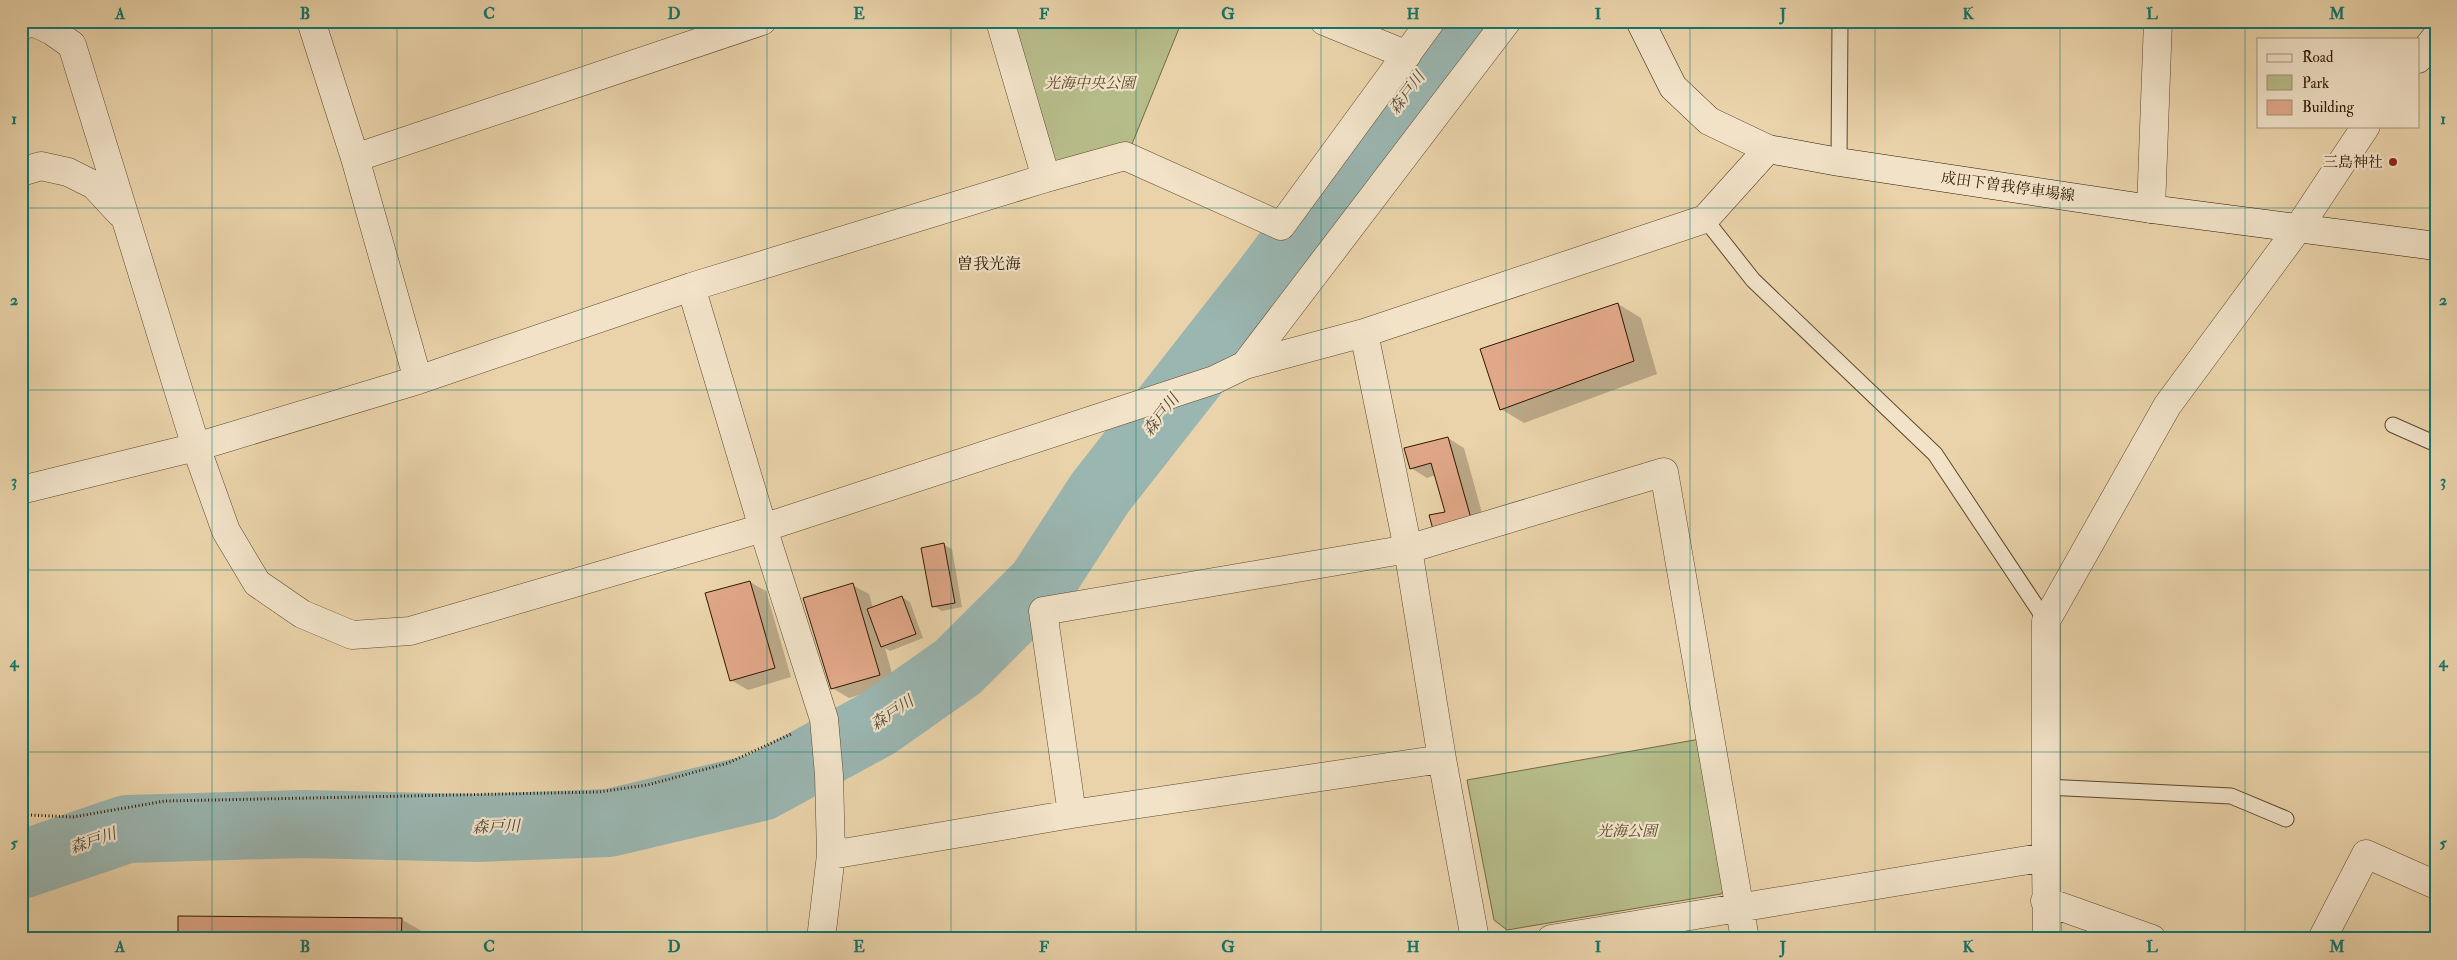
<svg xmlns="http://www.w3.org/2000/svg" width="2457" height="960" viewBox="0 0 2457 960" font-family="'IM FELL Double Pica','Noto Serif JP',serif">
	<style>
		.green { fill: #b6bc89; stroke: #726a45 }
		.shadow { fill: #0003 }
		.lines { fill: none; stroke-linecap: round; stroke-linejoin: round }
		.river { stroke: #9ab6b1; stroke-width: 68 }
		.building { fill: #e0a788; stroke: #2e1801 }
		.lane-casing { stroke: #5d472b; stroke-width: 17 }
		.street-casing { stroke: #5d472b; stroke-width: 29 }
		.secondary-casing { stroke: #2e1801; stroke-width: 29 }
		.path { stroke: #2e1801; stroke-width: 3; stroke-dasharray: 1 2.5; stroke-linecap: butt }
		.lane { stroke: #f1e2c8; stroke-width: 15 }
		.street { stroke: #f1e2c8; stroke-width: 28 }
		.secondary { stroke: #f1e2c8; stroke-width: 28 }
		.grid { fill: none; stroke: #0f766e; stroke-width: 1; stroke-opacity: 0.55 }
		.poi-dot { fill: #8f2418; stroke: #f1e2c8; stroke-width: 2 }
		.labels { text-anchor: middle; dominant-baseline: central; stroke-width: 4.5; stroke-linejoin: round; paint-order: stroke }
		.park-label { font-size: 15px; font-style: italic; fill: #57492a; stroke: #f1e2c8 }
		.poi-label { font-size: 15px; fill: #2e1801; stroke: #f1e2c8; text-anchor: end }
		.street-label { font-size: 15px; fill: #2e1801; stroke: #f1e2c8 }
		.water-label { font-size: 16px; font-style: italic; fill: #4e4736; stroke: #f1e2c8 }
		.neighbourhood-label { font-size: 16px; fill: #2e1801; stroke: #f1e2c8 }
		.neatline { fill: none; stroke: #0f766e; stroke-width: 2 }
		.grid-label { font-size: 16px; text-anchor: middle; font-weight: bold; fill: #0f766e }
	</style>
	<rect width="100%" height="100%" fill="#ead3aa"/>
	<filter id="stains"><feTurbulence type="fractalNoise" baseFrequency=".004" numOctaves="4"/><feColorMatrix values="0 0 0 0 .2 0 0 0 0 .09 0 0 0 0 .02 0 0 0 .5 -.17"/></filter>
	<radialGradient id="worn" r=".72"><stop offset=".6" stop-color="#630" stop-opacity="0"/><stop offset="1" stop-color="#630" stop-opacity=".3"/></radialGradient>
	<path class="green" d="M1008 21H1182L1132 144 1051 169Z
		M1706 738 1731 879 1721 894 1507 930 1494 920 1467 780Z"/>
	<path class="shadow" d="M1618 304 1641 318 1657 374 1524 423 1501 409Z
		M1448 438 1464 448 1487 531 1446 513 1436 475 1427 478 1411 468Z
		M944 545 952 549 962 607 942 611 934 606Z
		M750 582 766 591 791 677 748 690 731 680Z
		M852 585 869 594 873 608 902 597 910 602 923 638 890 651 885 648 895 684 849 698 832 688Z
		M401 919 425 933V939H179Z"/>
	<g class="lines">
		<path class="river" d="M21 865 127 829 303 824 477 828 609 823 761 787 877 724 958 667 1041 584 1100 493 1267 280 1461 21"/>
	</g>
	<path class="building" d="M1618 303 1634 361 1500 410 1480 349Z
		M1448 437 1472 522 1434 533 1429 515 1445 512 1431 463 1410 469 1404 448Z
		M944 543 955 603 932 607 921 548Z
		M750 581 775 668 730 681 705 593Z
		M853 583 880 675 831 689 803 598Z
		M902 596 916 634 881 647 867 609Z
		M178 916 402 918 401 939H178Z"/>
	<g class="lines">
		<g class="lane-casing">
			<path id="lane" d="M1839 162 1840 21
				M1705 219 1753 280 1935 454 2046 621
				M2393 425 2436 444
				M2046 787 2231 796 2286 819"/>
		</g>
		<g class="street-casing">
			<path id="street" d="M311 21 355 158 418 380
				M1000 21 1046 178
				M1324 21 1407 55
				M21 26 33 22 52 31 72 45 196 447 226 531 257 583 302 614 352 635 410 631 763 528 1214 380 1245 365 1364 333 1705 219 1768 149
				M2418 59 2436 37
				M355 158 762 21
				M21 172 41 166 68 172 94 185 120 213
				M2151 209 2158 21
				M691 287 763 528 824 719 829 775 831 855 821 939
				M1364 333 1408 549 1442 759 1475 939
				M1245 365 1507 21
				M21 490 196 447 418 380 691 287 1046 178 1125 156 1281 226 1431 21
				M1072 814 1043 611 1408 549 1664 472 1745 939
				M831 855 1072 814 1442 759
				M2046 857 2047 939
				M2045 901 2152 939
				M1551 939 2046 857V621L2167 406 2299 227 2366 126
				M2322 939 2366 854 2436 885"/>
		</g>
		<g class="secondary-casing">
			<path id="secondary" d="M1640 21 1673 87 1709 121 1768 149 1839 162 2151 209 2436 246"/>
		</g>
		<path class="path" d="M21 812 30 815 73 817 165 801 599 792 647 785 728 763 791 734"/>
		<use href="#lane" class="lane"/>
		<use href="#street" class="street"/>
		<use href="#secondary" class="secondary"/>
	</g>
	<path class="grid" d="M212 21V939M397 21V939M582 21V939M767 21V939M951 21V939M1136 21V939M1321 21V939M1506 21V939M1690 21V939M1875 21V939M2060 21V939M2245 21V939M21 208H2436M21 390H2436M21 570H2436M21 752H2436"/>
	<circle class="poi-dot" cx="2393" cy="162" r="5"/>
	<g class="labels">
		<g class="park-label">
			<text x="1090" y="83">光海中央公園</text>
			<text x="1627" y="831">光海公園</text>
		</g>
		<g class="poi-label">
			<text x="2383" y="162">三島神社</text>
		</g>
		<g class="street-label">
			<text transform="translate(2008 187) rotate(8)">成田下曽我停車場線</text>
		</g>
		<g class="water-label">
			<text transform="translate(1407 93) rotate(-53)">森戸川</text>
			<text transform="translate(1161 415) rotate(-52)">森戸川</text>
			<text transform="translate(892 713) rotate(-34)">森戸川</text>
			<text transform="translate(496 827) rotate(-2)">森戸川</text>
			<text transform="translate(93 841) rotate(-19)">森戸川</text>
		</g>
		<g class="neighbourhood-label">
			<text x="989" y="264">曽我光海</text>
		</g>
	</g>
	<rect width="2457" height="960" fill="none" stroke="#ead3aa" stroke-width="55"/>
	<rect x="2257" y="38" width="162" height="90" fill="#f1e2c8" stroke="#a39178"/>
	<rect x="2267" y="54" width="25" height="8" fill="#f1e2c8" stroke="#a39178"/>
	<text x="2302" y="62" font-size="15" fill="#2e1801">Road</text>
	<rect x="2267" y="75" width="25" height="15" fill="#b6bc89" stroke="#a39178"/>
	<text x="2302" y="88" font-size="15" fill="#2e1801">Park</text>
	<rect x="2267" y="100" width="25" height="15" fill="#e0a788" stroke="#a39178"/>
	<text x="2302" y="112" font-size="15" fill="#2e1801">Building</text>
	<rect x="28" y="28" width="2402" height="904" class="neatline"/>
	<g class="grid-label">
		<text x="120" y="19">A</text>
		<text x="305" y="19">B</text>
		<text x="489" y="19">C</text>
		<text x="674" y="19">D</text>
		<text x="859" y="19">E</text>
		<text x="1044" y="19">F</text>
		<text x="1228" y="19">G</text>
		<text x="1413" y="19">H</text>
		<text x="1598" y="19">I</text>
		<text x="1783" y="19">J</text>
		<text x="1968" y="19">K</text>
		<text x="2152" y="19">L</text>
		<text x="2337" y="19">M</text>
		<text x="14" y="124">1</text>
		<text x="2443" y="124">1</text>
		<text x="14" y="305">2</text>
		<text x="2443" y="305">2</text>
		<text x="14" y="486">3</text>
		<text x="2443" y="486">3</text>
		<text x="14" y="667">4</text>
		<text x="2443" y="667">4</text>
		<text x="14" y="848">5</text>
		<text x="2443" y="848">5</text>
		<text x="120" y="952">A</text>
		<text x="305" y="952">B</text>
		<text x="489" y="952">C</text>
		<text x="674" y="952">D</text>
		<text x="859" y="952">E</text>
		<text x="1044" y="952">F</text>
		<text x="1228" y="952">G</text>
		<text x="1413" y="952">H</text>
		<text x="1598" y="952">I</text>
		<text x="1783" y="952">J</text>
		<text x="1968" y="952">K</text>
		<text x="2152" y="952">L</text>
		<text x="2337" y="952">M</text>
	</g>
	<rect width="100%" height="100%" filter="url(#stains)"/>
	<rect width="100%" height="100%" fill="url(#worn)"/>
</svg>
